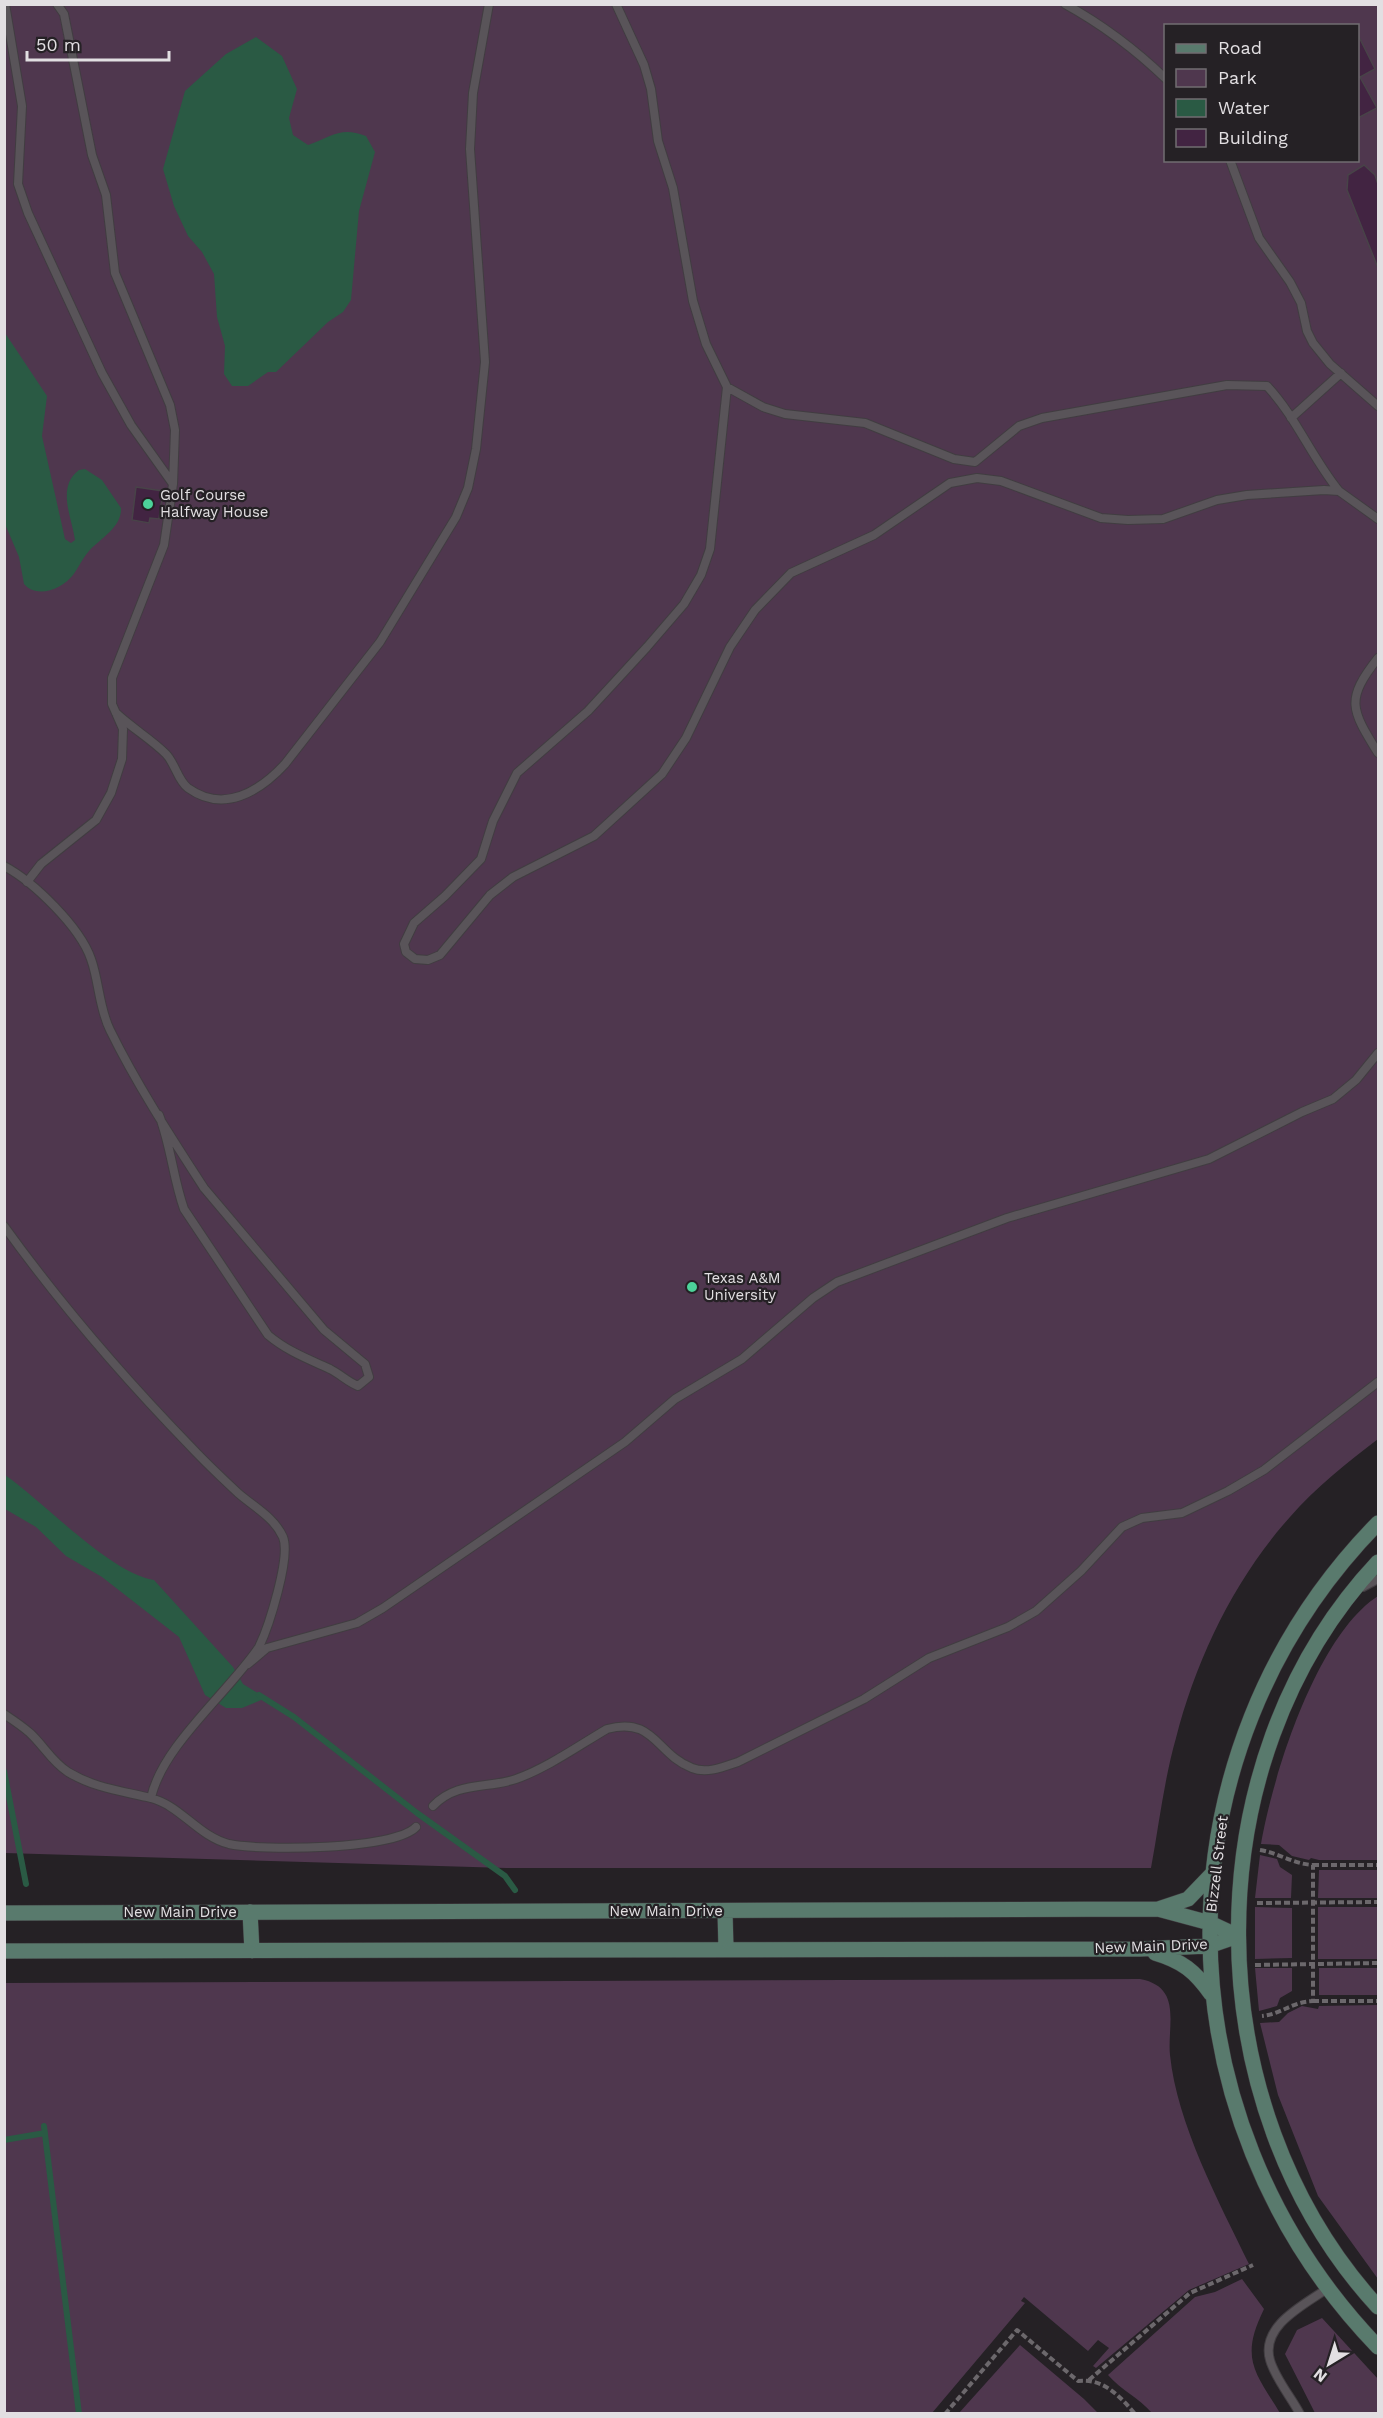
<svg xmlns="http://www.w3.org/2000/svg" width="1383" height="2418" viewBox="0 0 1383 2418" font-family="'Work Sans',sans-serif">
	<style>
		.green { fill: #4f374e; fill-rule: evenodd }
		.water { fill: #2a5a44 }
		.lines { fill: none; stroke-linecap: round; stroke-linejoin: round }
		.stream { stroke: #2a5a44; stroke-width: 6 }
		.building { fill: #422442; stroke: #484348; stroke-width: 1.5 }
		.lane-casing { stroke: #413d41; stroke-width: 10 }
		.secondary-casing { stroke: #413d41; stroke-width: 16 }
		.path { stroke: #6c686c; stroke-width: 4; stroke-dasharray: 6 3; stroke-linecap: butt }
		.lane { stroke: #595459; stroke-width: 8 }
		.secondary { stroke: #597a6d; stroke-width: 15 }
		.poi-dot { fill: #4cd39a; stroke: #252125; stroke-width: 2 }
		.labels { text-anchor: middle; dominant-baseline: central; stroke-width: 4.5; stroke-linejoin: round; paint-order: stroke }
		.poi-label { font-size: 15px; fill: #e2dfe2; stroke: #252125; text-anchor: start }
		.street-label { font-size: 15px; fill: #e2dfe2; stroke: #252125 }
	</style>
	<rect width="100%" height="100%" fill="#252125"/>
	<path class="green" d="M5 5H1378V1439C1347 1463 1316 1487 1290 1517 1235 1578 1196 1659 1176 1738 1164 1780 1159 1825 1151 1868H506L5 1853ZM1166 26H1358V160H1166Z
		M1378 1596V1860H1319L1311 1858 1309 1860 1292 1856 1279 1845 1261 1844C1273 1774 1317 1635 1378 1596Z
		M1260 1855 1277 1859 1280 1867 1292 1875 1291 1898H1255Z
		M1319 1870H1378V1898H1318Z
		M1255 1907 1292 1908V1958L1255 1959Z
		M1318 1907H1378V1959H1318Z
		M1255 1968H1292V1991L1280 1998 1277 2006 1259 2011Z
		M1319 1968H1378V1995H1319Z
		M1140 1979C1183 1987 1167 2025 1170 2055 1177 2124 1219 2202 1249 2264L1189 2290 1096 2368 1093 2366 1109 2348 1098 2340 1088 2351 1024 2297 1021 2301 1025 2303 932 2413H5V1983Z
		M1378 2005V2279L1318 2196 1278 2095 1260 2023 1279 2022 1288 2013 1302 2006 1318 2009 1319 2006Z
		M1242 2279 1264 2309C1240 2358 1254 2371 1280 2413H1152C1139 2398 1121 2390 1108 2375L1195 2297 1215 2292Z
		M1322 2318 1378 2379V2413H1315L1285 2354 1297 2330Z
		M1020 2345 1084 2399 1098 2413H959Z"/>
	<path class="water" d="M256 37 282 56 297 89 289 118 293 135 308 145C332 137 340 126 366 136L375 152 359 211 351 300 343 312 328 322 276 372H268L248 386H232L224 374 225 346 217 317 214 274 202 252 188 236 174 206 163 169 185 91 226 54Z
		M5 333 47 396 42 436 65 539 71 543 75 540C72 518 56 487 79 470L85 469 102 480 121 508C122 527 101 538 89 551 82 559 79 567 73 575 62 589 37 599 24 584L19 557 5 524Z
		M5 1475C45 1503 110 1573 154 1580L233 1667 243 1684 266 1698 242 1708H226L205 1695 179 1637 102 1577 66 1556 36 1527 5 1509Z"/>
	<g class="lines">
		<path class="stream" d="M259 1695 294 1717 417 1813 505 1876 515 1890
			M4 1771 26 1884
			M44 2126 79 2414
			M4 2140 45 2133"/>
	</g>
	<path class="building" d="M1358 35 1375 69 1360 77 1377 108 1358 118Z
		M1364 165 1375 175 1378 184V268L1347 190 1348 175Z
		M136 487 163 491 159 519 150 518 149 523 132 520Z"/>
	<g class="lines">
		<g class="lane-casing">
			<path id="lane" d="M5 4 22 106 18 184 28 213 102 373 131 425 173 484 164 545 112 678V704L123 729 122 759 111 793 96 820 41 864 27 882
				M57 4 64 14 92 155 106 195 115 273 170 405 175 430 173 484
				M616 4 644 65 651 89 658 141 673 188 693 301 706 344 727 387 710 549 701 575 684 604 647 647 588 711 517 773 493 821 481 859 445 896 414 923 404 944 406 952 415 959 428 960 440 955 490 895 513 877 594 836 662 774 686 738 730 647 755 610 791 573 874 535 950 483 977 478 1001 481 1101 518 1128 520 1163 519 1217 500 1247 495 1324 490 1339 491 1378 519
				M1065 4C1103 25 1135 49 1166 79
				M1230 160 1259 238 1290 282 1301 303 1307 331 1313 343 1330 364 1378 406
				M727 387 763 407 785 414 865 423 954 459 975 462 1019 426 1042 418 1227 385 1267 386C1296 417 1312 458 1339 491
				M1291 418 1341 373
				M1378 658C1345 700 1351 709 1378 753
				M116 713C132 728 151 739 166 754 175 763 178 781 188 788 224 814 260 791 285 764L380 642 456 517 468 488 476 449 485 362 470 149 473 93 489 4
				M4 866C34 882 80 927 91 959 99 981 99 1008 110 1030 137 1085 171 1137 204 1188L324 1330 365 1364 369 1377 358 1386C348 1382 340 1374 330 1369 308 1359 287 1351 268 1335L184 1209C173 1178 171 1146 159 1115
				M4 1226C61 1305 125 1379 192 1448 207 1464 222 1478 238 1493 254 1507 274 1517 283 1537 291 1557 269 1626 259 1647 229 1692 162 1746 151 1798
				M1363 1587 1378 1579
				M248 1664 267 1648 357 1623 383 1608 625 1442 675 1399 742 1359 813 1298 837 1282 1007 1218 1209 1159 1302 1112 1333 1099 1356 1080 1378 1053
				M4 1714C13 1720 22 1726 30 1733 44 1746 52 1762 68 1772 94 1788 122 1791 151 1798 181 1806 198 1836 229 1844 261 1851 394 1850 416 1827
				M433 1806C457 1781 487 1789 516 1779 547 1768 578 1746 607 1729 654 1716 656 1754 692 1768 707 1774 723 1767 738 1762L864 1699 929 1658 1008 1627 1036 1611 1081 1571 1122 1527 1142 1518 1182 1513 1228 1491 1264 1470 1378 1382
				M1300 2414C1291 2397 1275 2378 1270 2360 1260 2325 1306 2304 1328 2288"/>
		</g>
		<g class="secondary-casing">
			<path id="secondary" d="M1378 1523C1152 1753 1156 2117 1378 2347
				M1378 1562C1190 1762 1194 2107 1378 2307
				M1158 1909 1188 1899 1214 1872
				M725 1911 726 1949
				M250 1912 252 1951
				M4 1913 1158 1909 1210 1923 1238 1936
				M4 1951 1140 1949 1209 1946 1238 1936
				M1155 1953C1182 1961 1195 1971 1211 1994"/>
		</g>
		<path class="path" d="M1260 1850C1279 1853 1293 1864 1313 1865V2001C1291 2002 1282 2014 1262 2016
			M1313 1865H1378
			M1257 1903 1378 1902
			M1255 1965 1378 1963
			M1313 2001H1378
			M1089 2380 1190 2293 1253 2265
			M945 2414 1017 2330 1078 2381C1103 2378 1120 2396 1135 2414"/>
		<use href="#lane" class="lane"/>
		<use href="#secondary" class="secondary"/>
	</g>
	<g class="poi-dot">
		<circle cx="148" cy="504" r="6"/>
		<circle cx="692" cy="1287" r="6"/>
	</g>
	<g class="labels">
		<g class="poi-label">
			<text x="160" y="495">Golf Course<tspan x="160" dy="17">Halfway House</tspan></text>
			<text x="704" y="1278">Texas A&amp;M<tspan x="704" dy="17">University</tspan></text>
		</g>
		<g class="street-label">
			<text transform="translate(1217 1864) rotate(-83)">Bizzell Street</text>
			<text x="666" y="1911">New Main Drive</text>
			<text x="180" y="1912">New Main Drive</text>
			<text transform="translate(1151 1946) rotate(-2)">New Main Drive</text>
		</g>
	</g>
	<rect width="1383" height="2418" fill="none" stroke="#e2dfe2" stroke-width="12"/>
	<rect x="1164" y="24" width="195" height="138" fill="#252125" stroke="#716d71" stroke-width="1.5"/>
	<rect x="1176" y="44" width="30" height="9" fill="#597a6d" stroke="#716d71" stroke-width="1.5"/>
	<text x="1218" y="54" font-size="18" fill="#e2dfe2">Road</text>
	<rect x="1176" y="69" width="30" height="18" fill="#4f374e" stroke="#716d71" stroke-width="1.5"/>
	<text x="1218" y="84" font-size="18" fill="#e2dfe2">Park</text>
	<rect x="1176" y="99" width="30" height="18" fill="#2a5a44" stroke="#716d71" stroke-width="1.5"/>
	<text x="1218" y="114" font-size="18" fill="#e2dfe2">Water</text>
	<rect x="1176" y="129" width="30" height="18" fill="#422442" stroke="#716d71" stroke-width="1.5"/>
	<text x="1218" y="144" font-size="18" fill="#e2dfe2">Building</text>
	<g transform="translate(1329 2364) rotate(218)" stroke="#252125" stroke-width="4.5" paint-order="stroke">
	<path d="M0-4.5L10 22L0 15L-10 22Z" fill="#e2dfe2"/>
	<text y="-9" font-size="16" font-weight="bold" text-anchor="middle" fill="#e2dfe2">N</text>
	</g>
	<path d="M27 51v9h142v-9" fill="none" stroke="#e2dfe2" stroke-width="3"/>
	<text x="36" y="51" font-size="18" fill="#e2dfe2" stroke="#252125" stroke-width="4.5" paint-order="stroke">50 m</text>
</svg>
